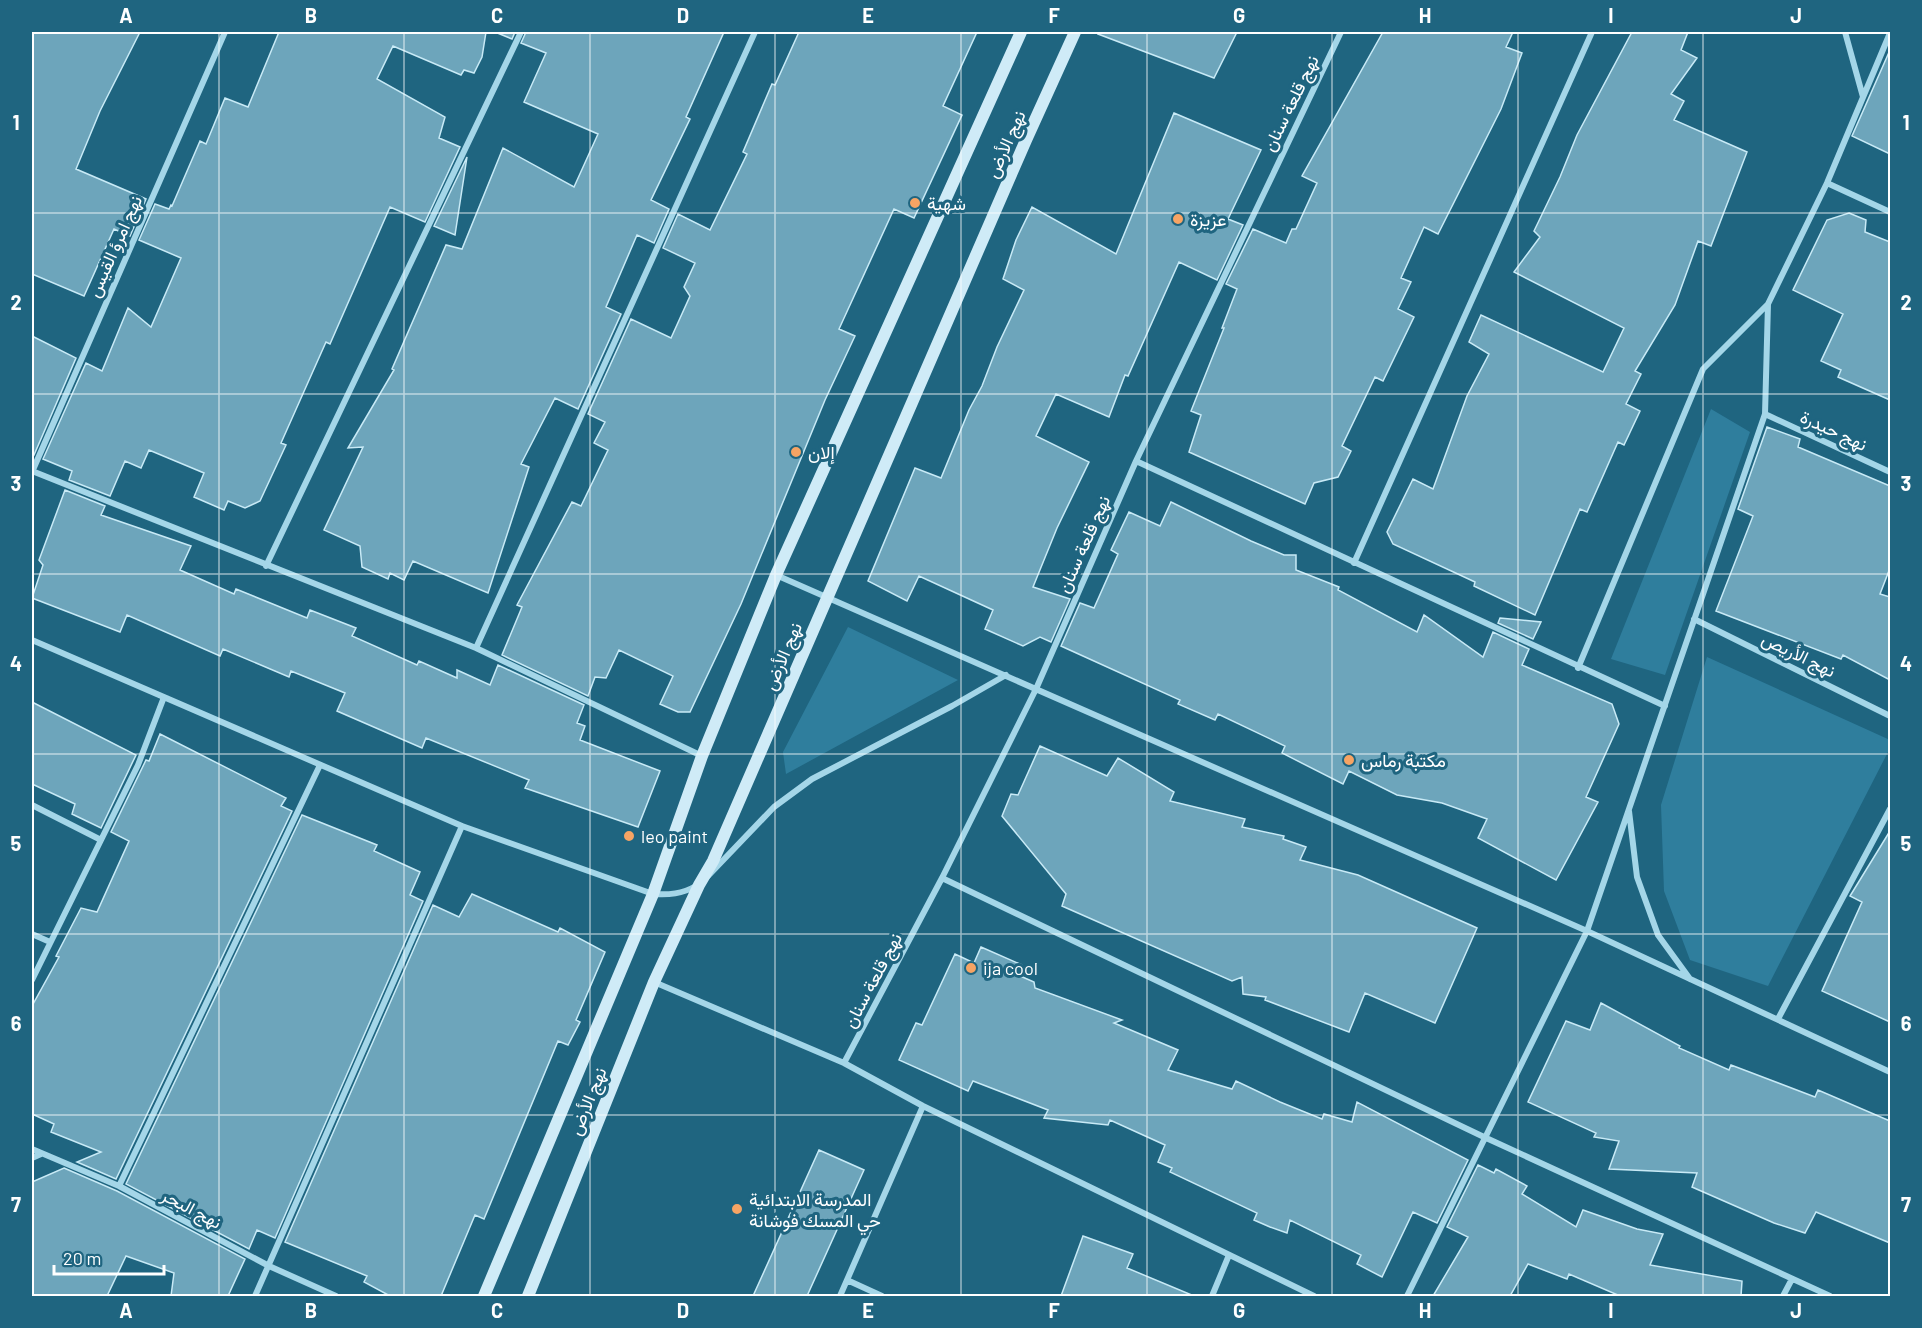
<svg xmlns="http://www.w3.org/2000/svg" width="1922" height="1328" viewBox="0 0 1922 1328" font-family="Barlow,Vazirmatn,sans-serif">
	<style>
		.green { fill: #2f7e9d }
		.building { fill: #6da5bb; stroke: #c8eaf6; stroke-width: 1.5 }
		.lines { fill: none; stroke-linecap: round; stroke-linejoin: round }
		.street { stroke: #a4d6e8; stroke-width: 6 }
		.secondary { stroke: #cfebf7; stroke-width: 12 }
		.grid { fill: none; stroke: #fff; stroke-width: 1.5; stroke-opacity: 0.55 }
		.poi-dot { fill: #f6a464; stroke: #1f6580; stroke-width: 2 }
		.labels { text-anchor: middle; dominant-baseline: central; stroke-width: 6; stroke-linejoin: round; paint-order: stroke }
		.street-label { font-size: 18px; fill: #fff; stroke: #1f6580 }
		.poi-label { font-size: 18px; fill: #fff; stroke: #1f6580; text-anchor: start }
		.neatline { fill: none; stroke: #fff; stroke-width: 2 }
		.grid-label { font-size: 20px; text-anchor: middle; font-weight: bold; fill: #fff }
	</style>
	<rect width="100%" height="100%" fill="#1f6580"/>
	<path class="green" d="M1711 409 1750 432 1665 675 1611 659Z
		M848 627 958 680 786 774 783 752Z
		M1707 657 1890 740V748L1768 986 1690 960 1664 891 1661 805Z"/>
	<path class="building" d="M32 32H140L100 111 76 169 146 199 130 236 114 229 84 296 32 274Z
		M279 32H486L482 57 474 73 464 70 461 75 393 46 377 79 445 117 439 138 460 147 425 222 390 207 330 344 326 342 281 443 286 445 260 501 245 508 228 501 224 510 194 497 204 473 149 450 141 468 125 461 110 496 69 480 72 471 43 459 86 363 102 371 128 308 151 327 181 258 139 240 155 204 169 209 171 205 172 206 200 141 206 144 225 98 248 107Z
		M495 32H515L512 39Z
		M526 32H724L686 117 690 119 651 200 669 209 654 243 637 235 606 307 621 314 578 409 555 398 521 464 529 467 488 593 413 561 404 580 390 573 388 579 362 567 360 546 324 530 363 447 348 448 394 370 392 369 446 245 462 249 503 148 574 187 598 134 524 102 546 53 521 43Z
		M799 32H977L943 106 962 115 914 218 894 209 839 329 855 336 825 400 741 604 690 712H678L660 704 673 676 619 650 606 678 595 677 588 696 502 655 522 607 517 605 572 502 581 506 608 450 594 443 605 422 588 414 631 319 671 338 690 296 684 287 695 263 663 248 678 214 710 230 747 154 743 152 772 84 775 85Z
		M1099 32H1237L1214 78 1098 34Z
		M1383 32H1513L1506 47 1522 53 1501 109 1438 234 1424 227 1401 278 1411 282 1398 309 1414 317 1383 381 1375 377 1342 446 1351 451 1338 477 1314 483 1305 504 1189 452 1201 415 1191 411 1224 328H1222L1237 289 1226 284 1253 229 1286 243 1292 229H1296L1317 183 1302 176Z
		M1632 32H1688L1681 50 1697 58 1671 94 1684 101 1674 120 1747 152 1711 246 1698 241 1675 305 1635 371 1641 374 1626 404 1640 411 1624 445 1618 442 1587 512 1580 509 1535 615 1474 586 1475 582 1393 544 1387 532 1413 479 1433 489 1467 396 1489 354 1469 342 1481 315 1603 372 1624 328 1514 272 1540 237 1534 231 1560 177 1577 135Z
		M1890 50V154L1852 136Z
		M1174 113 1261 150 1228 219 1243 225 1217 280 1179 262 1128 376 1125 375 1109 417 1056 394 1036 436 1089 462 1057 528 1033 587 1070 599 1051 642 1040 637 1023 646 985 629 993 610 919 576 907 601 868 581 915 468 941 478 969 410 982 386 997 347 1024 290 1003 279 1016 240 1032 207 1116 254Z
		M467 157 455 235 434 226Z
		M1849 213 1866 220 1865 232 1890 242V400L1838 377 1841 370 1821 361 1843 314 1793 290 1827 220Z
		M32 336 76 358 34 455 32 454Z
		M1767 427 1800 439 1798 447 1890 486V568L1880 594 1890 597V680L1843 655 1841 659 1716 611 1753 516 1738 509Z
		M65 490 105 506 101 515 191 546 180 570 234 594 236 589 307 618 310 610 356 628 352 636 417 665 419 661 457 678V670L490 685 498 665 584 705 577 723 585 726 580 740 660 771 638 827 525 788 529 780 426 738 422 748 337 711 345 693 291 671 289 677 223 649 220 656 127 615 120 632 32 598 43 565 39 560Z
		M1171 502 1251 541 1284 555H1296V570L1339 587 1338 590 1417 632 1424 615 1483 657 1493 632 1529 649 1522 665 1612 704 1619 724 1586 797 1598 802 1556 880 1478 838 1487 819 1442 803 1397 795 1349 771 1343 784 1282 753 1285 746 1218 714 1215 720 1178 704 1180 700 1061 646 1080 603 1094 608 1118 554 1111 550 1129 512 1160 526Z
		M1500 618 1541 622 1533 639 1498 623Z
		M32 702 136 755 101 828 72 814 75 804 32 784Z
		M160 734 286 798 281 806 292 811 116 1179 77 1162 101 1152 51 1132 54 1124 32 1114V1006L59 957 56 956 81 908 97 912 129 841 111 832 146 760 149 761Z
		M1040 746 1107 776 1118 758 1174 792 1170 801 1245 819 1242 827 1284 836 1283 839 1306 847 1300 860 1358 875 1477 928 1435 1023 1365 993 1349 1032 1265 1000 1266 997 1243 994 1242 977 1232 981 1062 906 1066 894 1002 816 1011 794 1018 795Z
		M302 815 377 845 374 851 420 872 410 895 423 901 275 1238 257 1230 249 1249 126 1184Z
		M1890 831V1022L1822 991 1862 902 1850 896Z
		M472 894 558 932 560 928 605 952 576 1020 580 1022 568 1045 558 1041 484 1219 475 1215 441 1296H390L364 1282 367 1276 285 1242 433 905 459 917Z
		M981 947 1022 965 1018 975 1034 982 1035 988 1122 1020 1114 1023 1178 1050 1168 1070 1232 1089 1236 1081 1280 1102 1322 1119 1324 1114 1352 1122 1357 1102 1468 1160 1437 1223 1413 1212 1382 1277 1357 1264 1361 1255 1290 1220 1287 1233 1270 1227 1254 1220 1257 1213 1170 1172 1172 1168 1158 1162 1165 1145 1110 1120 1108 1125 1044 1118 1048 1110 973 1081 968 1091 899 1060 916 1023 922 1025 955 954 974 963Z
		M1601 1003 1680 1046 1679 1048 1729 1070 1731 1065 1815 1097 1818 1090 1890 1121V1243L1816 1212 1805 1233 1774 1223 1692 1187 1697 1173 1609 1169 1619 1141 1594 1137 1596 1133 1528 1102 1566 1021 1590 1030Z
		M819 1150 864 1170 807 1296H753Z
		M1478 1165 1494 1173 1496 1169 1527 1186 1522 1194 1576 1227 1583 1210 1637 1229 1663 1234 1650 1265 1742 1281 1741 1296H1620L1569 1274 1567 1279 1528 1264 1510 1296H1433L1468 1237 1447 1227Z
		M64 1168 117 1191 245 1259 228 1296H171L174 1273 126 1256 107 1296H32V1182Z
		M1083 1236 1133 1254 1127 1268 1194 1296H1061Z"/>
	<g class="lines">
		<path class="street" d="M1845 32 1863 97
			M1827 183 1890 212
			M1765 414 1890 472
			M1136 461 1665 706
			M32 471 476 648 702 756
			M32 472 225 32
			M1354 563 1592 32
			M266 566 521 32
			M776 575 1587 931 1890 1072
			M1694 619 1890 716
			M32 640 462 826 653 894C669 895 682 894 696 886
			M476 648 755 32
			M1578 668 1703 369 1768 304 1827 183 1890 33
			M32 805 101 840
			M1629 811 1637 877 1658 935 1690 979
			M708 876 774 807 812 779 952 706 1006 675
			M942 878 1484 1137 1830 1296
			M32 934 50 942
			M32 980 138 765 164 697
			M654 982 844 1063 923 1106 1314 1296
			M1778 1019 1890 809
			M844 1063 942 878 1036 689 1136 461 1341 32
			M32 1149 119 1186 269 1266 336 1296
			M32 1158 41 1154
			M119 1186 320 765
			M847 1280 882 1296
			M255 1296 462 826
			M840 1296 923 1106
			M1212 1296 1229 1255
			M1407 1296 1587 931 1765 414 1768 304
			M1783 1296 1792 1279"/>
		<path class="secondary" d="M484 1296 653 894 702 756 776 575 1021 32
			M528 1296 654 982 699 885 713 861 1026 140 1075 32"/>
	</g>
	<path class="grid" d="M219 32V1296M404 32V1296M590 32V1296M775 32V1296M961 32V1296M1147 32V1296M1332 32V1296M1518 32V1296M1703 32V1296M32 213H1890M32 394H1890M32 574H1890M32 754H1890M32 934H1890M32 1115H1890"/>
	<g class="poi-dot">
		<circle cx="915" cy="203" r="6"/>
		<circle cx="1178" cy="219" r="6"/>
		<circle cx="796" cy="452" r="6"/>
		<circle cx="1349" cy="760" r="6"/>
		<circle cx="629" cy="836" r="6"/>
		<circle cx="971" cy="968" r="6"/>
		<circle cx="737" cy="1209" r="6"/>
	</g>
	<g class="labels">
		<g class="street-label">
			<text transform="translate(1290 103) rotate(-64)">نهج قلعة سنان</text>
			<text transform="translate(1005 144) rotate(-66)">نهج الأرض</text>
			<text transform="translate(114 246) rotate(-66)">نهج امرؤ القيس</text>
			<text transform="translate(1834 430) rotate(25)">نهج حيدرة</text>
			<text transform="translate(1083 544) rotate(-66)">نهج قلعة سنان</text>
			<text transform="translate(1799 654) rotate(26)">نهج الأريص</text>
			<text transform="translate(782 656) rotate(-67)">نهج الأرض</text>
			<text transform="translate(872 980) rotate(-62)">نهج قلعة سنان</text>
			<text transform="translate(587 1101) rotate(-68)">نهج الأرض</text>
			<text transform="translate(192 1208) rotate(28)">نهج البحر</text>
		</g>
		<g class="poi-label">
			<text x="927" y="203">شهية</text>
			<text x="1190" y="219">عزيزة</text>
			<text x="808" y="452">إلان</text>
			<text x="1361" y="760">مكتبة رماس</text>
			<text x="641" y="836">leo paint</text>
			<text x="983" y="968">ija cool</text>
			<text x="749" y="1199">المدرسة الابتدائية<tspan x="749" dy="21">حي المسك فوشانة</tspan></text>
		</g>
	</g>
	<rect width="1922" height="1328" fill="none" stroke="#1f6580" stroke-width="66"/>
	<path d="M54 1265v9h110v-9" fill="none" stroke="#ffffff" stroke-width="3"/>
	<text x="63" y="1265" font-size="18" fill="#ffffff" stroke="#1f6580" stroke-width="4.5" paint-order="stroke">20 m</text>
	<rect x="33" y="33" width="1856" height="1262" class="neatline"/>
	<g class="grid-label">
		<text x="126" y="23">A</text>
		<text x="311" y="23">B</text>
		<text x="497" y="23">C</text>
		<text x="683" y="23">D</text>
		<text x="868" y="23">E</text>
		<text x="1054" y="23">F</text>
		<text x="1239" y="23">G</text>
		<text x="1425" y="23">H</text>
		<text x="1611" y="23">I</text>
		<text x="1796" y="23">J</text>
		<text x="16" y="130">1</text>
		<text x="1906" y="130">1</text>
		<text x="16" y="310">2</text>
		<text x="1906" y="310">2</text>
		<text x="16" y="491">3</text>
		<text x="1906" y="491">3</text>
		<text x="16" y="671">4</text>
		<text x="1906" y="671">4</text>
		<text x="16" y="851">5</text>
		<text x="1906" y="851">5</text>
		<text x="16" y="1031">6</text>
		<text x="1906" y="1031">6</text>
		<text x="16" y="1212">7</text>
		<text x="1906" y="1212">7</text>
		<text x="126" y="1318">A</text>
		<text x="311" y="1318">B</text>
		<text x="497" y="1318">C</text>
		<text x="683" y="1318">D</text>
		<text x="868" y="1318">E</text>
		<text x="1054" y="1318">F</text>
		<text x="1239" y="1318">G</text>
		<text x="1425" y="1318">H</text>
		<text x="1611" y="1318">I</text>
		<text x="1796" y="1318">J</text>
	</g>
</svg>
